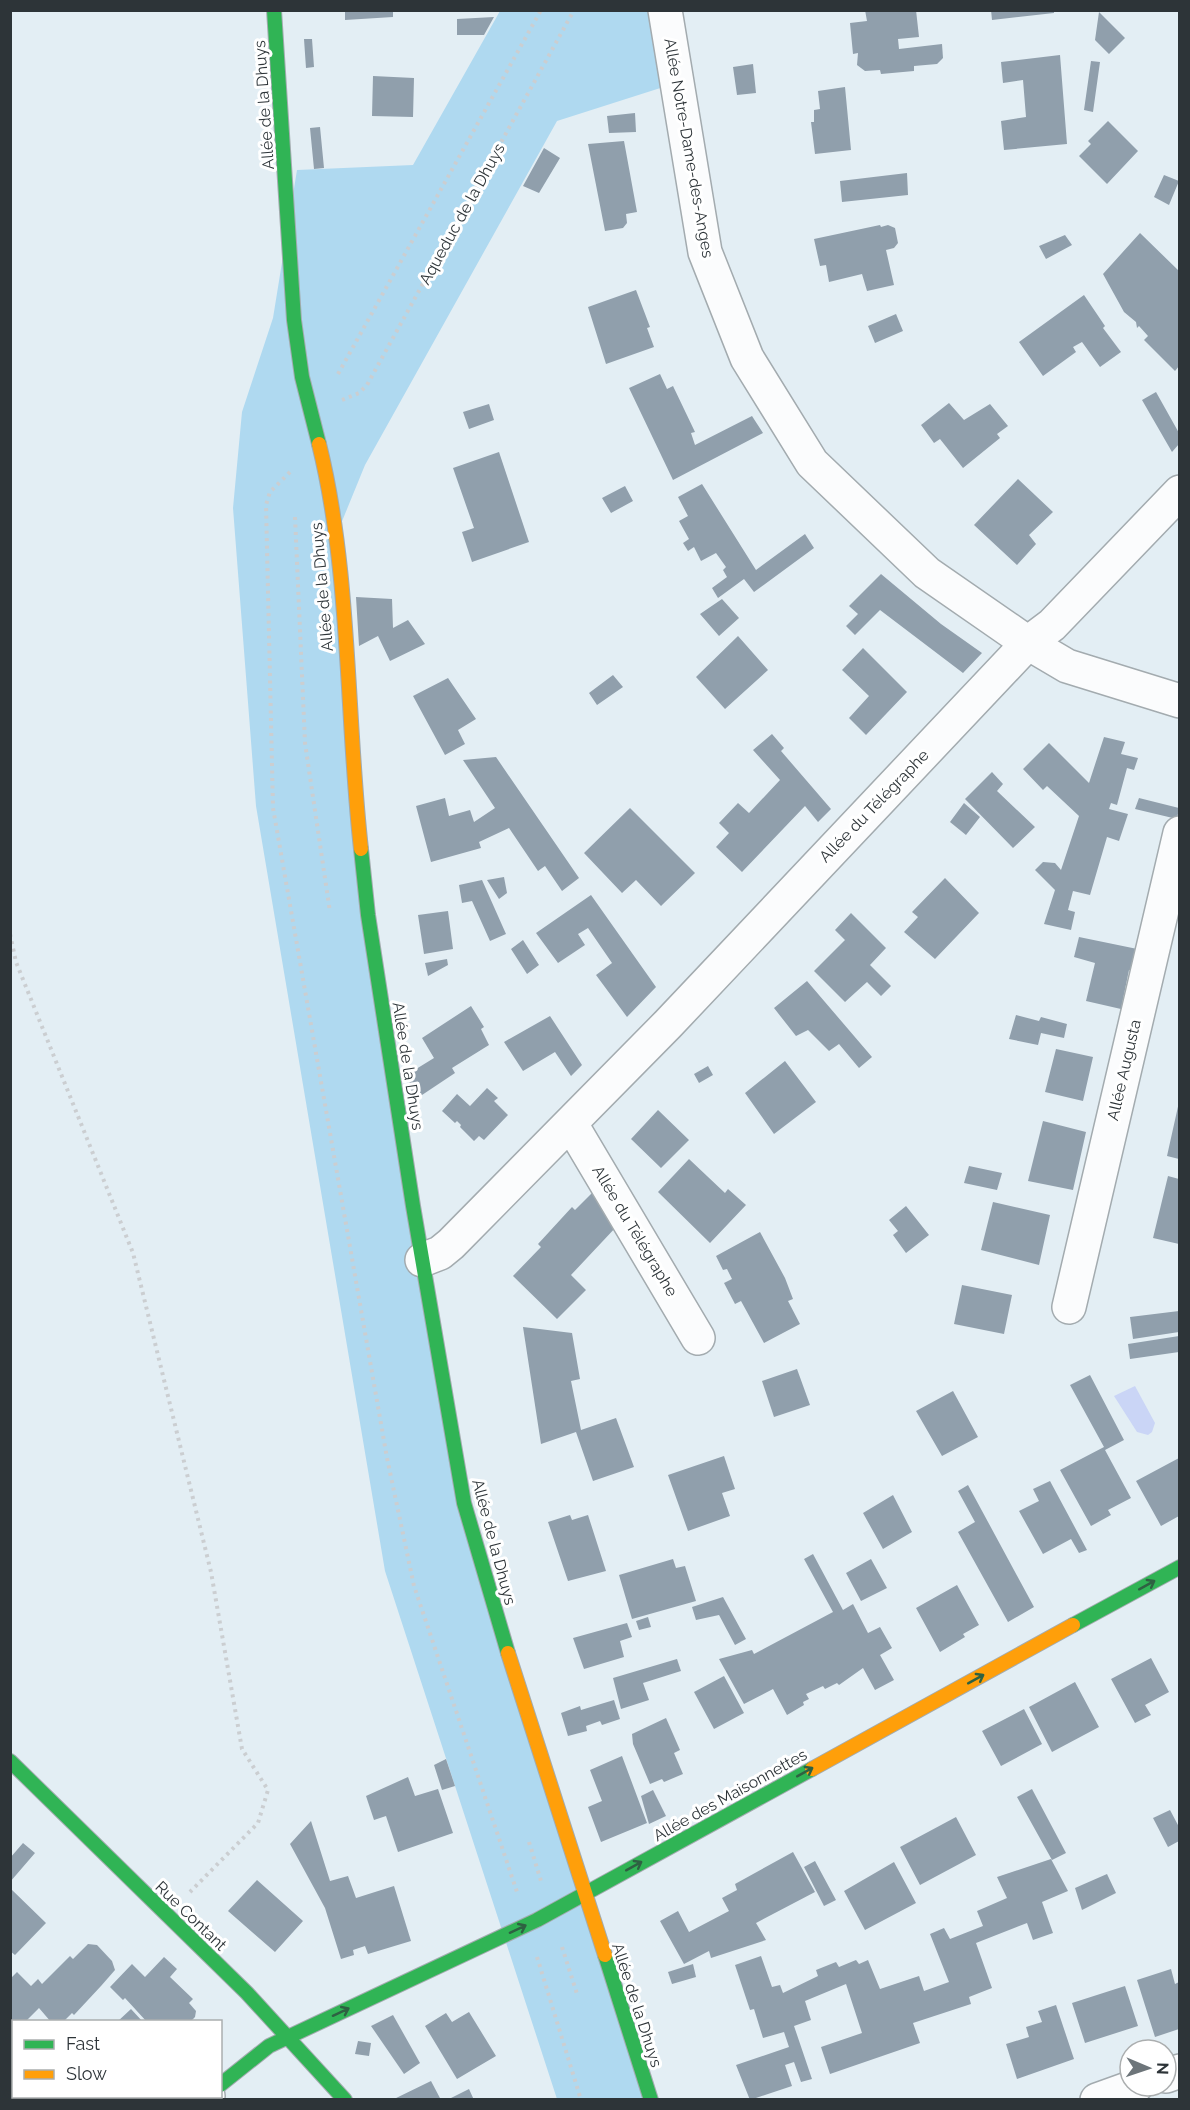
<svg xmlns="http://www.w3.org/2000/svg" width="1190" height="2110" viewBox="0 0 1190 2110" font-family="Raleway,sans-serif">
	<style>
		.green { fill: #afd9f0 }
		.water { fill: #cad5f6 }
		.building { fill: #909fac }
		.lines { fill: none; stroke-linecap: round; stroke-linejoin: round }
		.street-casing { stroke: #a3abaf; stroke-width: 36 }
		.fast-casing { stroke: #a3abaf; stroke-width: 16 }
		.slow-casing { stroke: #a3abaf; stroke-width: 16 }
		.path { stroke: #cbced1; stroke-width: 4; stroke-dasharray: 3 4.5; stroke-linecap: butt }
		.street { stroke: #fbfcfd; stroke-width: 33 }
		.fast { stroke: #30b455; stroke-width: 14 }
		.slow { stroke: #ff9f0a; stroke-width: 14 }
		.oneway { stroke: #2e6142 }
		.labels { text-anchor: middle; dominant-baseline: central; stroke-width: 6; stroke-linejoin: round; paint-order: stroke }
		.street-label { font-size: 16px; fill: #2d3438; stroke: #fff }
	</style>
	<rect width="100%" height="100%" fill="#e3eef4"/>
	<path class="green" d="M500 11H665L676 83 557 121 365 465 336 536 356 807 464 1503 651 2099H557L385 1571 256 806 233 508 242 412 273 318 297 170 413 165Z"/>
	<path class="water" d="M1135 1386 1155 1423 1152 1432 1148 1435 1137 1432 1114 1396Z"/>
	<path class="building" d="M345 10H393V17L345 20Z
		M865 10H916L919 37 898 39 899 49 942 44 943 58 937 64 914 66V71L881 74 880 70 865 71 857 65 858 53 853 54 850 23 867 21Z
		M991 10H1054V13L992 20Z
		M1099 12 1125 38 1109 54 1095 40Z
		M494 17 484 35H457V19Z
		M304 39H312L314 67 306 68Z
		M1060 55 1067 144 1004 150 1001 121 1026 117 1023 80 1003 83 1001 62Z
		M1091 61 1100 62 1093 112 1084 110Z
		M753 64 756 93 737 95 733 67Z
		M373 76 414 78 413 117 372 116Z
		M845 87 851 150 815 154 811 122H814V110L820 109 818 91Z
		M635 113 636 132 609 133 607 116Z
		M1108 121 1138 151 1107 184 1079 156 1091 144 1088 141Z
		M320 127 324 168 314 169 310 128Z
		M624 141 637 212 626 214 627 223 623 228 605 231 588 144Z
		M544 148 560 158 539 193 523 186Z
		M907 173 908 195 842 202 840 181Z
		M1164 175 1179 181 1169 205 1154 197Z
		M880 225 881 227 888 225 895 228 898 243 894 248 886 250 894 285 867 291 862 274 829 282 826 265 820 266 814 239Z
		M1140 233 1179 271V366L1175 371 1144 340 1148 336 1139 326 1137 328 1136 322 1124 312 1103 274Z
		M1065 235 1072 245 1046 259 1039 246Z
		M636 290 650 327 647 328 654 347 606 364 588 307Z
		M1084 295 1105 326 1103 328 1121 352 1100 367 1082 342 1073 347 1076 352 1043 376 1019 342Z
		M896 314 903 331 875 343 868 326Z
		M660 374 667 389 673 386 695 432 691 433 695 445 752 416 763 433 673 480 629 388Z
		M1156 392 1179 433V444L1172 452 1142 400Z
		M949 403 964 420 990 404 1008 426 997 434 1000 438 963 468 940 439 934 443 921 425Z
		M489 404 494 420 469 429 463 412Z
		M499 452 529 542 472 562 462 532 474 528 453 468Z
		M1018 479 1053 512 1029 535 1036 544 1017 565 974 525Z
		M702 484 756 570 805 534 814 548 754 592 744 579 718 598 712 588 727 577 723 570 726 567 716 553 701 561 694 547 688 551 683 543 689 539 679 521 688 516 678 497Z
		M625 486 633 501 611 513 602 498Z
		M881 574 941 624 982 653 963 673 880 610 855 635 846 626 858 614 849 606Z
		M356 597 392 599 393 628 408 620 425 644 390 661 378 636 359 646Z
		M722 599 739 618 719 636 700 614Z
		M738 636 768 670 725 709 696 677Z
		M863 648 907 692 866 735 849 718 869 696 842 670Z
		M613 675 623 687 597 705 589 693Z
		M448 678 476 719 458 730 465 744 445 755 413 696Z
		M772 734 784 748 781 751 831 809 818 822 805 806 742 872 716 847 729 833 719 823 738 803 749 813 780 780 753 750Z
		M1104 737 1125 742 1121 754 1138 758 1134 770 1127 768 1117 805 1111 803 1109 809 1128 814 1119 841 1107 837 1090 895 1073 891 1068 910 1075 912 1071 930 1044 924 1055 890 1035 870 1043 862 1055 863 1061 870 1079 816 1047 786 1043 790 1023 769 1049 743 1089 783Z
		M496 757 579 878 562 891 545 866 538 871 509 828 479 842 481 848 431 862 416 806 445 798 449 816 470 810 474 822 495 808 463 760Z
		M992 772 1003 784 997 791 1035 827 1013 848 965 799Z
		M1139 798 1179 808 1177 819 1135 809Z
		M964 803 980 817 966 835 950 822Z
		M630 808 695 873 661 906 636 880 622 893 584 853Z
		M504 877 507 893 499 899 487 880Z
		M945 878 979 913 935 959 904 932 918 917 912 912Z
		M482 880 506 934 490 941 472 901 462 903 459 885Z
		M591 895 656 987 627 1017 596 975 612 963 588 928 578 934 585 945 558 963 536 933Z
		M448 911 453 949 424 954 418 915Z
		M851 913 886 948 870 965 891 986 881 996 867 982 845 1002 814 971 845 940 835 930Z
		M1079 937 1147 951 1142 974 1129 970 1121 1009 1086 1001 1095 963 1074 957Z
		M523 940 539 965 527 974 511 949Z
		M447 959 448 965 428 976 425 963Z
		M807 981 872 1057 859 1068 839 1044 829 1051 808 1030 796 1036 774 1008Z
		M471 1006 484 1027 481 1029 489 1045 452 1068 455 1073 413 1101 408 1074 434 1058 422 1038Z
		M1016 1015 1039 1021 1041 1017 1067 1024 1064 1038 1041 1033 1038 1045 1009 1039Z
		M550 1016 582 1065 571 1076 555 1052 523 1071 504 1042Z
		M1056 1049 1093 1057 1083 1101 1045 1092Z
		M785 1061 816 1102 774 1134 745 1093Z
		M708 1066 713 1075 699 1083 694 1074Z
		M487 1088 498 1098 494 1101 508 1115 484 1140 479 1136 474 1141 460 1127 461 1125 457 1121 455 1123 442 1111 457 1094 470 1106Z
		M1179 1102V1159L1167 1156Z
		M658 1110 689 1140 661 1168 631 1139Z
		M1043 1121 1086 1132 1073 1190 1028 1181Z
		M689 1159 725 1193 728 1189 746 1205 710 1243 658 1192Z
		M969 1166 1002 1173 997 1190 964 1183Z
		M1168 1176 1179 1179V1244L1153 1238Z
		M595 1190 617 1226 571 1275 586 1290 557 1319 513 1276 541 1247 538 1244 572 1207 575 1210Z
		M993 1202 1050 1215 1039 1265 981 1250Z
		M906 1206 929 1235 906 1253 893 1235 898 1231 889 1220Z
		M760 1232 785 1278 793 1299 788 1301 800 1324 764 1343 741 1301 735 1304 724 1283 732 1279 727 1269 723 1270 716 1256Z
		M962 1285 1012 1295 1004 1334 954 1324Z
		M1179 1311V1332L1133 1339 1130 1317Z
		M523 1327 572 1333 580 1379 571 1381 581 1430 616 1418 634 1467 593 1481 576 1432 541 1444Z
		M1179 1336V1352L1130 1359 1128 1344Z
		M797 1369 810 1405 774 1417 762 1381Z
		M1090 1375 1124 1440 1105 1450 1131 1498 1108 1510 1111 1515 1091 1526 1060 1470 1104 1447 1070 1385Z
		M953 1391 978 1437 942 1456 916 1411Z
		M724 1456 735 1489 722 1493 730 1516 688 1531 668 1475Z
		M1179 1458V1516L1161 1526 1136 1481Z
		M1050 1481 1087 1550 1079 1553 1071 1539 1043 1554 1019 1511 1039 1501 1033 1489Z
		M968 1485 1034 1607 1008 1622 958 1532 975 1522 958 1491Z
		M893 1495 912 1532 883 1549 863 1513Z
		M570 1515 572 1520 588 1515 606 1571 568 1581 548 1522Z
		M813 1554 843 1610 853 1604 868 1633 880 1627 892 1648 880 1655 894 1680 875 1690 863 1668 839 1685 837 1683 825 1689 823 1686 806 1694 809 1699 803 1702 804 1705 787 1715 773 1689 744 1704 719 1659 752 1650 754 1654 833 1612 804 1559Z
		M673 1559 676 1568 685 1566 696 1601 632 1619 619 1575Z
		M871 1559 887 1588 861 1601 846 1573Z
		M957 1585 979 1625 963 1634 965 1637 940 1652 916 1608Z
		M723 1597 746 1639 735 1645 719 1615 696 1620 692 1607Z
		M648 1617 651 1627 639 1630 636 1621Z
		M627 1623 632 1637 620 1641 624 1657 584 1669 573 1638Z
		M1151 1658 1169 1692 1145 1705 1151 1715 1135 1723 1111 1679Z
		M677 1659 681 1671 643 1683 649 1700 621 1709 613 1678Z
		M724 1676 744 1713 714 1729 694 1692Z
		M1075 1682 1099 1727 1052 1752 1029 1707Z
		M614 1700 620 1719 602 1725 600 1721 586 1726 587 1731 568 1736 561 1713 580 1706 581 1710Z
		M1024 1709 1042 1744 1001 1766 982 1731Z
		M666 1718 680 1750 674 1753 683 1774 664 1782 662 1779 650 1784 633 1744 632 1734Z
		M622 1756 647 1823 601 1842 588 1807 602 1801 590 1770Z
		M446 1759 455 1786 442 1790 434 1765Z
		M408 1777 415 1796 438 1789 453 1833 398 1852 386 1816 374 1820 366 1796Z
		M1032 1789 1066 1853 1052 1860 1017 1797Z
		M653 1790 666 1816 649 1824 641 1796Z
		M1170 1810 1179 1827V1841L1168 1847 1153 1818Z
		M956 1817 976 1855 920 1885 900 1847Z
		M311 1821 330 1881 348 1876 356 1898 394 1886 411 1941 368 1954 365 1946 353 1950 354 1955 341 1959 325 1908 290 1844Z
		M23 1843 35 1853 10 1882V1858Z
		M793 1852 815 1892 756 1923 766 1940 711 1958 709 1951 684 1964 660 1921 678 1911 689 1932 729 1911 722 1898 737 1890 735 1884Z
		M1051 1859 1068 1891 1042 1902 1053 1933 1033 1940 1027 1923 976 1943 992 1988 969 1997 971 2004 913 2023 920 2043 830 2074 821 2047 862 2033 846 1984 805 2001 811 2020 794 2026 812 2079 801 2082 794 2062 785 2065 792 2086 750 2100 736 2065 789 2047 784 2032 763 2038 754 2009 750 2010 735 1965 761 1956 772 1987 780 1985 783 1993 818 1976 816 1970 836 1962 839 1967 856 1960 859 1964 868 1960 880 1989 919 1976 924 1991 949 1982 930 1934 944 1928 950 1939 983 1926 977 1911 1007 1898 997 1877Z
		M815 1861 836 1900 824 1906 804 1867Z
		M894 1862 916 1903 865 1930 844 1891Z
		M1107 1874 1116 1893 1082 1910 1075 1888Z
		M257 1880 303 1921 275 1952 228 1911Z
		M10 1888 46 1923 15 1955 10 1951Z
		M88 1944 97 1945 112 1961 115 1970 101 1986 74 2015 72 2013 63 2022H51L39 2008 25 2022H14L12 2034 10 1979 17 1972 31 1986 38 1979 42 1984 70 1956 73 1959Z
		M164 1957 177 1969 170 1977 193 1999 189 2003 196 2011 195 2017 190 2022H147L125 1998 123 2000 110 1987 132 1964 145 1977Z
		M693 1964 696 1977 672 1984 668 1972Z
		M1171 1969 1175 1984 1179 1982V2029L1155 2037 1137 1980Z
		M1125 1986 1138 2026 1085 2043 1072 2003Z
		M1056 2005 1074 2059 1017 2079 1006 2044 1029 2037 1026 2027 1042 2022 1038 2011Z
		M131 2009 143 2022H117Z
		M469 2012 496 2056 457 2079 425 2026 446 2013 452 2022Z
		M393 2015 420 2063 404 2074 371 2026Z
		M358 2041 371 2043 369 2056 355 2054Z
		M431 2081 441 2100H392Z
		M469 2089 474 2100H447Z
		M59 2097H99L101 2100H56Z"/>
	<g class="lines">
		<g class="street-casing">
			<path id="street" d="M665 10 705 252 747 358 812 463 927 573 1028 643 1067 666 1180 701
				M571 1124 698 1338
				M422 1260 440 1253 451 1244 668 1024 1028 643 1052 625 1180 492
				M1069 1307 1180 833
				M1166 2076 1180 2071
				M204 2100 208 2096
				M1097 2100 1136 2086"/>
		</g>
		<g class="fast-casing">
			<path id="fast" d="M274 10 294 320 302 377 319 444
				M361 849 368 915 413 1206 464 1503 508 1653
				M1073 1625 1180 1567
				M10 1761 247 1993 345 2100
				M605 1955 651 2100
				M220 2085 269 2046 537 1920 812 1769"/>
		</g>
		<g class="slow-casing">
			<path id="slow" d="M319 444C351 573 346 716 361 849
				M508 1653 605 1955
				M812 1769 1073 1625"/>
		</g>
		<path class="path" d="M338 374 541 10
			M342 400 359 393 367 385 574 10
			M290 472 270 492 266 505 273 808 387 1458 414 1586 517 1892
			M295 517 305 743 330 912
			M10 934 16 962 133 1253 211 1572 242 1749 268 1790 258 1823 190 1892
			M529 1842 541 1881
			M562 1947 577 1994
			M537 1957 581 2100"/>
		<use href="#street" class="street"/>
		<use href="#fast" class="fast"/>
		<use href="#slow" class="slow"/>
	</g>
	<defs><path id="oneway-shaft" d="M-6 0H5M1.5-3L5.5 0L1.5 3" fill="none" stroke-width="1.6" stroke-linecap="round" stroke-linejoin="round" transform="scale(1.5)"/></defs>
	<g class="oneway">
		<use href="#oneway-shaft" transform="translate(1147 1585) rotate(-29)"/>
		<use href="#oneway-shaft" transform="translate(976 1679) rotate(-29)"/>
		<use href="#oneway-shaft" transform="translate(805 1772) rotate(-29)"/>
		<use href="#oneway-shaft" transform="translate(634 1866) rotate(-29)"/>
		<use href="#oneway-shaft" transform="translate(518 1929) rotate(-25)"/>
		<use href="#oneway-shaft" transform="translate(341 2012) rotate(-25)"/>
	</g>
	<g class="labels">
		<g class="street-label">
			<text transform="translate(264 105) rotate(-94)">Allée de la Dhuys</text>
			<text transform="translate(689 148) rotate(80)">Allée Notre-Dame-des-Anges</text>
			<text transform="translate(462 214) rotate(-61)">Aqueduc de la Dhuys</text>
			<text transform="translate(322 587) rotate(-95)">Allée de la Dhuys</text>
			<text transform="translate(874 806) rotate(-46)">Allée du Télégraphe</text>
			<text transform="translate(408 1066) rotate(81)">Allée de la Dhuys</text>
			<text transform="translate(1124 1070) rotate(-77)">Allée Augusta</text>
			<text transform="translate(635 1231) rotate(59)">Allée du Télégraphe</text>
			<text transform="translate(494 1542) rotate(75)">Allée de la Dhuys</text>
			<text transform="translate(730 1795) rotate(-29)">Allée des Maisonnettes</text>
			<text transform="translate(191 1916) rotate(44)">Rue Contant</text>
			<text transform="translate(637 2005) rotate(72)">Allée de la Dhuys</text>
		</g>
	</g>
	<rect width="1190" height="2110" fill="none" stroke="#2d3438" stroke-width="24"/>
	<rect x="12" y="2020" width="210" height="78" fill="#ffffff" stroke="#abaeaf" stroke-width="1.5"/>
	<rect x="24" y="2040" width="30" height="9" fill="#30b455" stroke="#abaeaf" stroke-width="1.5"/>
	<text x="66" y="2050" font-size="18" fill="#2d3438">Fast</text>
	<rect x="24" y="2070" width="30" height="9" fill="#ff9f0a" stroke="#abaeaf" stroke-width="1.5"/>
	<text x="66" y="2080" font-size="18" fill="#2d3438">Slow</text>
	<g transform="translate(1148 2068) rotate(92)"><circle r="28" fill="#ffffff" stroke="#abaeaf" stroke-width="1.5"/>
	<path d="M0-4.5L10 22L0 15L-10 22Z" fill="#6d757a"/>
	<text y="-9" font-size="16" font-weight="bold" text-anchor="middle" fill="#2d3438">N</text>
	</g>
</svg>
